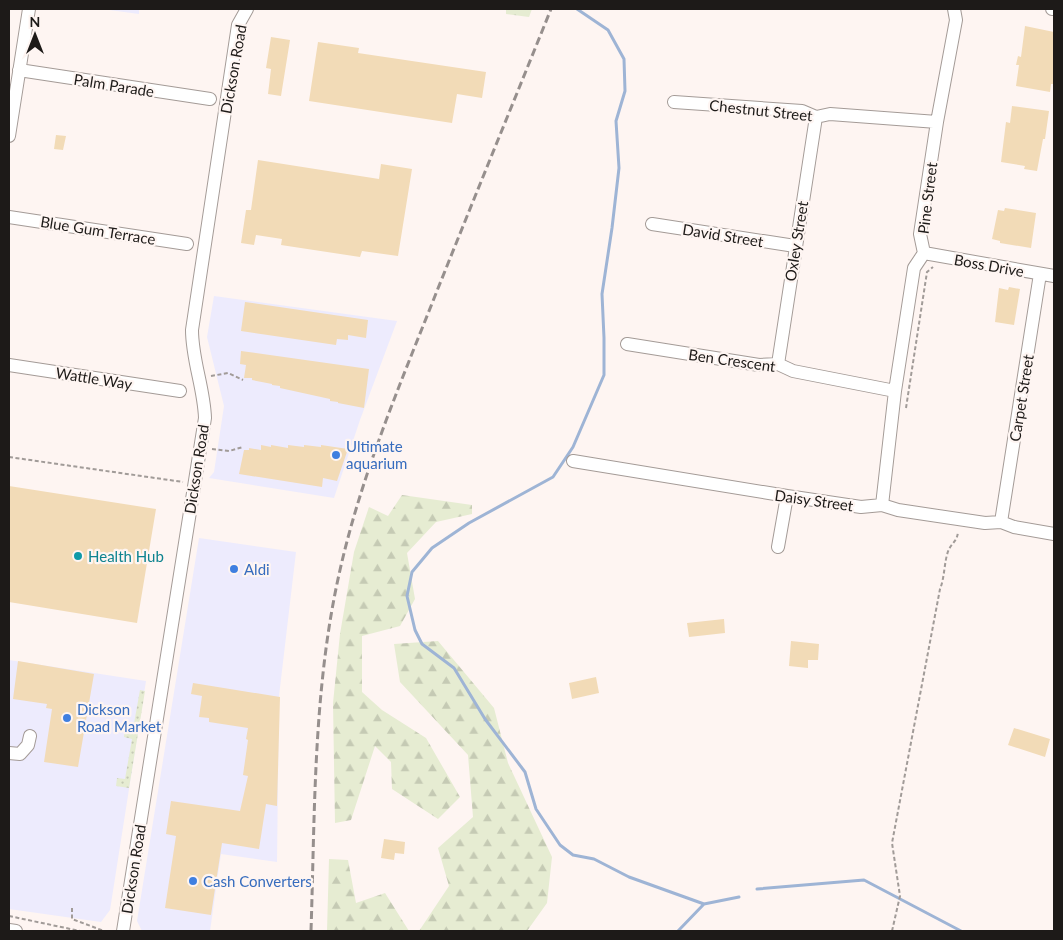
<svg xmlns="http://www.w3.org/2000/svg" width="1063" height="940" viewBox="0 0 1063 940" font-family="Lato,sans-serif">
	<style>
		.commercial { fill: #edebfd }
		.grass { fill: url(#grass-dots) }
		.forest { fill: url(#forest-firs) }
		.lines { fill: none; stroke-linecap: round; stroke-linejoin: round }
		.stream { stroke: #9eb4d5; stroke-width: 3 }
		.building { fill: #f2dbb7 }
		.minor-casing { stroke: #a49b97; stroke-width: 14 }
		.path { stroke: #a19b98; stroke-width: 2; stroke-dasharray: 4 2.5; stroke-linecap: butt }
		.minor { stroke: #fff; stroke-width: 12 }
		.rail { stroke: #968f8d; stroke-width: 3; stroke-dasharray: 8 4; stroke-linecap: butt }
		.shop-dot { fill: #3f7fe0; stroke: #fef5f2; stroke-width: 2 }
		.culture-dot { fill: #0f9aa8; stroke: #fef5f2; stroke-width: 2 }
		.labels { text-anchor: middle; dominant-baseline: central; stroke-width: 4.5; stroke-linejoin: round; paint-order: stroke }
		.street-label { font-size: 15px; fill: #1d1a18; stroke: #fef5f2 }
		.shop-label { font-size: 15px; fill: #366cbe; stroke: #fef5f2; text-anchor: start }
		.culture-label { font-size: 15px; fill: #0d838f; stroke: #fef5f2; text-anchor: start }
	</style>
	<defs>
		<pattern id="grass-dots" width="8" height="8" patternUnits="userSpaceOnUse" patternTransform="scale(1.25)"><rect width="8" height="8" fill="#e6ecd2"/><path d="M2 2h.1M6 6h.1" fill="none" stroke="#c5cab4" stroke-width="1.8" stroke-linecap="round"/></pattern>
		<pattern id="forest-firs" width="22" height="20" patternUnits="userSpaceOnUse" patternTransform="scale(1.25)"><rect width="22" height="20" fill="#e6ecd2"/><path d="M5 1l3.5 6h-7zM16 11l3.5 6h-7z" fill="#c5cab4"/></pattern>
	</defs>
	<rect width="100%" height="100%" fill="#fef5f2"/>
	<path class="commercial" d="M102 9H139V14Z
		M214 296 397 321 360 420 334 498 209 478 214 472 224 406 207 337Z
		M199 538 296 552 279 696 277 862 221 854 210 931H142L137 921Z
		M9 660 146 681 110 910 101 922 9 909Z"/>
	<path class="grass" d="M140 690 145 691 129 788 116 786 117 778 125 779 132 739 124 737 125 728 133 729Z"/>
	<path class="forest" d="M506 9H532L529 17 506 14Z
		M402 495 472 505V514L436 522 407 553 415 599 400 626 362 636V692L382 710 426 738 460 797 438 819 392 789 391 762 375 746 351 820 335 823 333 703 340 634 354 552 369 507 388 516Z
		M438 641 494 708 508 763 552 857 547 903 527 931H419L449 886 438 848 473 817 468 755 400 682 394 644Z
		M329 859 348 860 356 903 385 893 409 931H327Z"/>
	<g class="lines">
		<path class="stream" d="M577 9 608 30 624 59 625 91 616 121 619 168 612 228 602 294 604 338V375L573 447 553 477 469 523 432 548 412 572 407 596 415 630 422 644 454 668 485 719 525 772 536 809 560 845 573 855 594 859 629 877 704 904 739 897
			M757 889 864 880 961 931
			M678 931 704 904"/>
	</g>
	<path class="building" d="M1025 26 1054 32V79L1053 84H1051L1050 92 1016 86 1019 65H1016L1018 56 1021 57Z
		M271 37 290 40 281 96 268 94 271 69 266 68Z
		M318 42 359 48 358 53 486 72 482 98 457 94 452 123 309 101Z
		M1012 106 1049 111 1045 139H1043L1037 171 1024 169 1025 166 1001 162 1006 122 1010 123Z
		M56 135 66 136 63 150 54 149Z
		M258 160 379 179 381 164 412 169 398 256 362 251 360 257 281 245 282 239 256 235 254 245 241 243 246 210H251Z
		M1005 208 1036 213 1031 248 1000 243V241L992 239 998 210 1004 211Z
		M1009 287 1020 289 1014 325 995 322 999 288 1008 290Z
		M245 302 368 320 366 338 348 335V340L337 339 336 345 241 331Z
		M241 351 369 369 364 408 338 403V402L330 401V399L280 388V386L272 385V384L252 380V378H244L246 365 240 364Z
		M261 445 271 447V445L288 448V445L304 447V445L321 447V445L348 449 337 481 323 478 322 487 239 474 244 450H249V448L261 450Z
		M9 486 156 509 137 623 9 602Z
		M724 619 725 633 689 637 687 623Z
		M791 641 819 644 818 660H808V668L789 666Z
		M18 661 94 674 78 767 44 762 52 709 46 708 47 704 13 699Z
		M596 677 599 693 572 699 569 683Z
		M193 683 280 697 277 806 266 804 259 849 222 843 211 915 165 908 176 836 166 834 171 801 240 811 248 776 243 775 248 740 246 739 248 728 209 722V718L199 717 202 696 191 694Z
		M1014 728 1050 739 1045 757 1008 745Z
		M384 839 405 842 404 854 395 853 394 860 381 858Z"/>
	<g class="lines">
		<g class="minor-casing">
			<path id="minor" d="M1052 9H1054
				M19 70 210 99
				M674 102 802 111 816 117 830 114 937 122
				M9 136 29 9
				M9 217 187 244
				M652 224 795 246
				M924 253 1054 276
				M627 344 759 365 778 364 793 371 895 391
				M778 364 816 117
				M9 365 180 391
				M573 461 787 496 861 507 882 505 898 510 985 523 1001 522 1014 527 1054 534
				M882 505 895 391 914 268 924 253 920 234 937 122 956 20 954 9
				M1001 522 1040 274
				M778 547 787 496
				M9 753 20 754 28 745 30 736
				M9 930 16 931
				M123 931 205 418C204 388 192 360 192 330L238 25 247 9"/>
		</g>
		<path class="path" d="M211 376 228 373 243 380
			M906 408 927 272 933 267
			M212 449 229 451 243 447
			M9 457 183 482
			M72 908V919L104 931
			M9 916 80 931
			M892 931 900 896 892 843 940 589C945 577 944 560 949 549 953 542 957 541 958 532"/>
		<use href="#minor" class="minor"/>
		<path class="rail" d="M311 931C315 811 313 688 340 570 361 477 398 389 433 301 472 203 512 106 551 9"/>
	</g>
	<g class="shop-dot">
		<circle cx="336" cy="455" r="5"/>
		<circle cx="234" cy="569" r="5"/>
		<circle cx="67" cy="718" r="5"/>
		<circle cx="193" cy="881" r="5"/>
	</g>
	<circle class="culture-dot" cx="78" cy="556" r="5"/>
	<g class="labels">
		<g class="street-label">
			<text transform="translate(233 69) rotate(-80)">Dickson Road</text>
			<text transform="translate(114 85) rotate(9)">Palm Parade</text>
			<text transform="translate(761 110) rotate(6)">Chestnut Street</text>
			<text transform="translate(927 198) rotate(-83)">Pine Street</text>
			<text transform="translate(98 230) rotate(9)">Blue Gum Terrace</text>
			<text transform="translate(723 235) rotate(9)">David Street</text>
			<text transform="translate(796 241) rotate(-81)">Oxley Street</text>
			<text transform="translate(989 265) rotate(10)">Boss Drive</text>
			<text transform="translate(732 360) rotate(8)">Ben Crescent</text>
			<text transform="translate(94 378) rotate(9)">Wattle Way</text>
			<text transform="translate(1021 398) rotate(-81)">Carpet Street</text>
			<text transform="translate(196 469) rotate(-81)">Dickson Road</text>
			<text transform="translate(814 500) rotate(8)">Daisy Street</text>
			<text transform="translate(133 869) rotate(-81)">Dickson Road</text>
		</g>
		<g class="shop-label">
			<text x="346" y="446">Ultimate<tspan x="346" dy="17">aquarium</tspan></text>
			<text x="244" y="569">Aldi</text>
			<text x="77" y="709">Dickson<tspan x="77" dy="17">Road Market</tspan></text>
			<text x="203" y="881">Cash Converters</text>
		</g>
		<g class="culture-label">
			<text x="88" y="556">Health Hub</text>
		</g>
	</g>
	<rect width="1063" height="940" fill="none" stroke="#1d1a18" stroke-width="20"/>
	<g transform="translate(35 35)" stroke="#fef5f2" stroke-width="4" paint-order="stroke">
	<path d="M0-4L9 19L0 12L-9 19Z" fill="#1d1a18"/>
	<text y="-8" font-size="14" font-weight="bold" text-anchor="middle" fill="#1d1a18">N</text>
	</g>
</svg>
